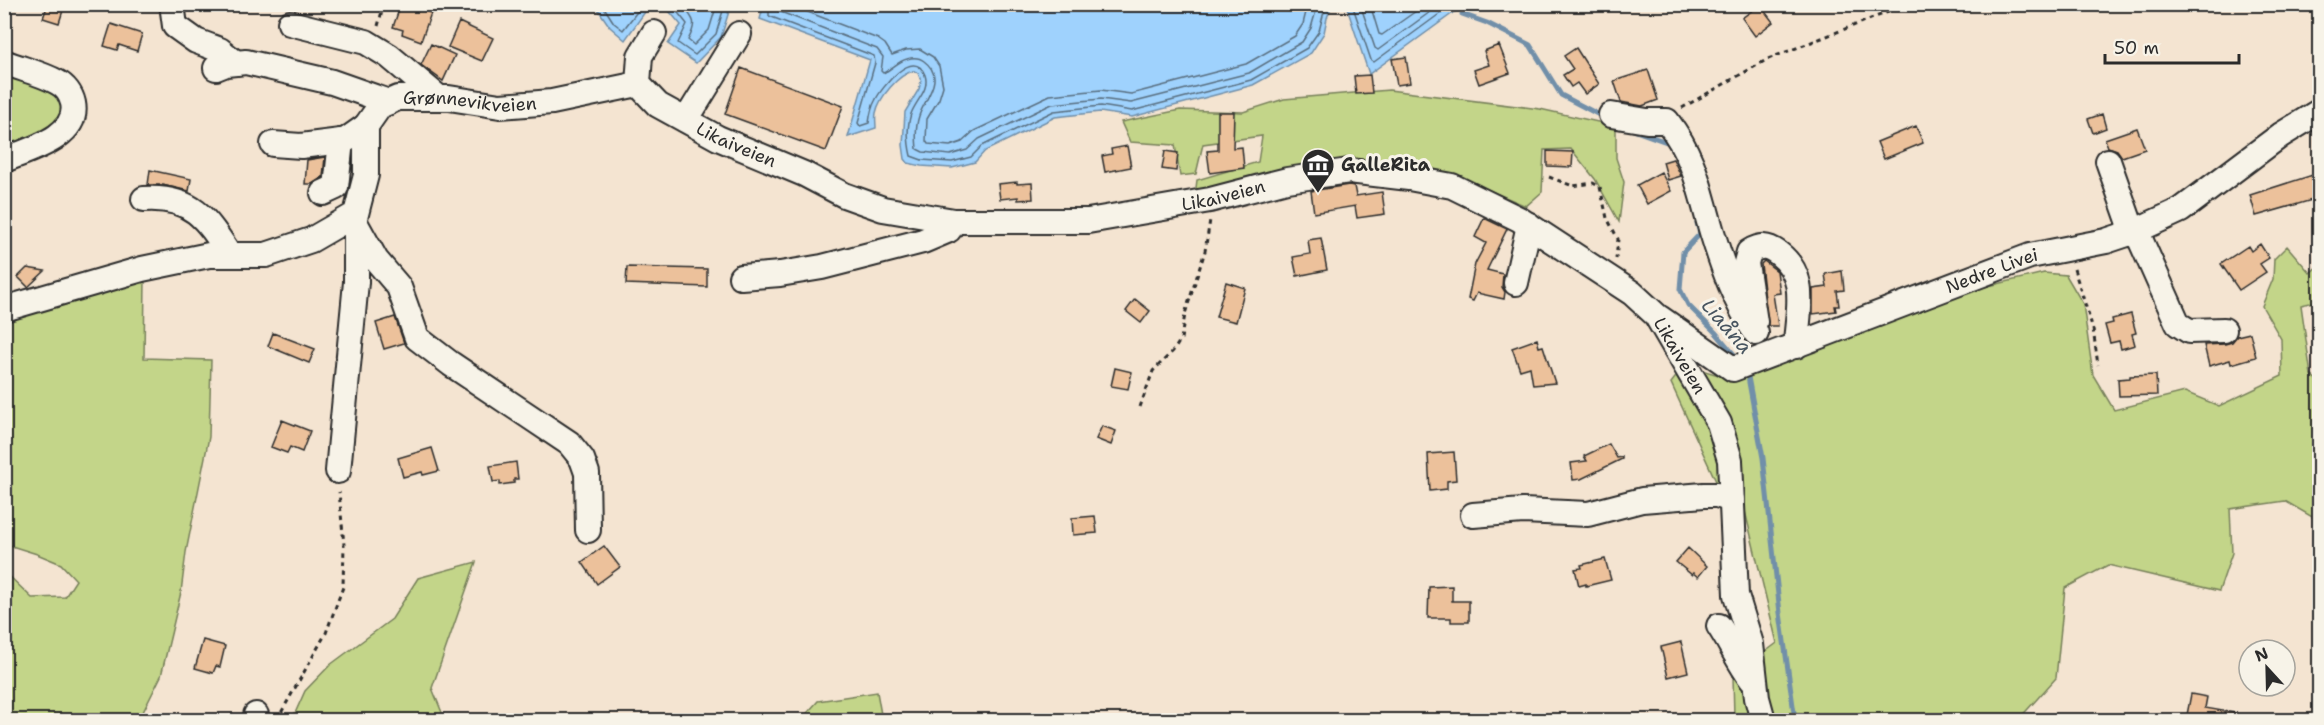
<svg xmlns="http://www.w3.org/2000/svg" width="2324" height="725" viewBox="0 0 2324 725" font-family="'Shantell Sans',sans-serif">
	<style>
		.green { fill: #c3d589; stroke: #77805a; stroke-width: 1.5 }
		.water { fill: #9fd2fd; stroke: #718fa9; stroke-width: 1.5 }
		.lines { fill: none; stroke-linecap: round; stroke-linejoin: round }
		.shore { stroke: #596e7f; stroke-width: 1.5 }
		.stream { stroke: #718fa9; stroke-width: 5 }
		.building { fill: #ecc19b; stroke: #2b2b2b; stroke-width: 1.5 }
		.minor-casing { stroke: #2b2b2b; stroke-width: 28 }
		.path { stroke: #2b2b2b; stroke-width: 3; stroke-dasharray: 4.5 4.5; stroke-linecap: butt }
		.minor { stroke: #f7f3e8; stroke-width: 24 }
		.labels { text-anchor: middle; dominant-baseline: central; stroke-width: 6; stroke-linejoin: round; paint-order: stroke }
		.street-label { font-size: 18px; fill: #2b2b2b; stroke: #f7f3e8 }
		.poi-label { font-size: 18px; font-weight: bold; fill: #2b2b2b; stroke: #f7f3e8; text-anchor: start }
		.water-label { font-size: 20px; font-style: italic; fill: #485560; stroke: #f7f3e8 }
	</style>
	<rect width="100%" height="100%" fill="#f4e4d1"/>
	<filter id="ink" filterUnits="userSpaceOnUse"><feTurbulence type="fractalNoise" baseFrequency=".0167" numOctaves="2"/><feDisplacementMap in="SourceGraphic" scale="12" xChannelSelector="R" yChannelSelector="G"/><feConvolveMatrix kernelMatrix="1 2 1 2 8 2 1 2 1" color-interpolation-filters="sRGB"/></filter>
	<g filter="url(#ink)">
		<path class="green" d="M5 69 65 99 61 125 5 153Z
			M1389 90 1540 109 1616 126V158L1624 182 1619 222 1595 179 1571 149 1544 150 1542 192 1526 206 1449 173 1410 170 1195 196 1197 180 1258 162 1262 136 1203 144 1196 174 1180 176 1175 145 1130 142 1121 122 1180 110 1243 112 1284 99Z
			M2287 246 2310 273 2319 265V301L2301 305 2311 375 2319 382V428L2314 437 2319 445V521L2285 501 2230 509 2232 553 2219 591 2108 565 2065 588 2056 678 2018 720H1736L1734 717 1733 676 1777 643 1745 511 1720 490 1671 383 1685 365 1722 376 1747 372 1950 295 2044 273 2066 275 2083 304 2093 375 2114 410 2185 392 2219 406 2282 376 2281 339 2262 306 2273 279 2274 259Z
			M145 278 144 358 211 360 209 437 186 552 181 592 161 676 139 720H5L4 571 32 598 65 597 76 580 61 564 37 554 5 544V315Z
			M476 562 432 688 445 720H292L305 691 330 665 392 619 418 578Z
			M877 692 882 720H801L818 701Z"/>
		<path class="water" d="M764 4H1334V5L1331 7 1327 18 1324 33 1311 53 1253 85 1132 117 1100 112 1055 117 985 151 975 162 952 168 921 166 908 163 905 159 903 145 905 112 919 89 921 81 918 73 914 71C898 74 879 98 876 113 875 118 876 124 876 128L848 137 870 60 760 19Z
			M595 5H650L625 40 610 27Z
			M664 5H731L721 37 696 63 668 44 681 25Z
			M1346 5V4L1464 5 1369 74Z"/>
		<g class="lines">
			<path class="shore" d="M602 4 614 23 623 30 643 4
				M671 4 687 24 678 43 695 55 716 34 725 4
				M681 4C694 19 698 22 688 40L694 45 709 30 717 4
				M769 4V16L874 56 875 63 858 123 860 126 869 123C870 115 871 108 875 101 881 88 914 46 925 75 930 90 916 100 911 114 907 126 908 143 911 156L922 160 952 162 971 157 982 146 1054 111 1101 106 1132 111 1251 80 1307 48 1319 31 1326 4
				M777 4 778 11 877 49 883 57 881 71 883 73C891 70 898 61 907 59 913 57 919 57 924 61 947 78 924 99 919 116 916 125 916 140 917 149L923 152 950 155 967 150 979 139 1052 104 1101 99 1131 103 1249 73 1302 42 1311 28 1318 4
				M787 4 878 39 885 44 892 55 906 50 920 49 933 57 939 66 943 86 939 99 927 119 926 141 928 144 950 146 962 142 974 131 1050 95 1101 90 1131 94 1246 64 1295 36 1303 24 1308 4
				M1352 4 1371 60 1374 62 1453 4
				M1360 4 1375 48 1378 50 1441 4
				M1370 4 1379 34 1382 35 1426 4"/>
			<path class="stream" d="M1462 14 1487 23 1530 45 1561 95 1605 118
				M1633 130 1672 144
				M1697 223 1700 234 1683 252 1680 289 1688 305 1716 333 1738 359
				M1745 372 1748 377 1763 458 1780 613 1795 720"/>
		</g>
		<path class="building" d="M48 4H65L59 23 43 18Z
			M401 4H428L426 11 431 13 421 41 402 34 403 30 393 27Z
			M1760 5 1773 22 1755 36 1742 18Z
			M459 22 493 38 482 61 448 47Z
			M111 24 142 34 137 51 119 45 117 50 104 46Z
			M431 44 455 55 443 81 421 65Z
			M1499 45 1510 73 1479 84 1474 70 1489 65 1484 51Z
			M1576 48 1599 84 1585 94 1577 83 1571 87 1563 75 1573 69 1564 56Z
			M1406 57 1410 83 1397 85 1392 59Z
			M741 68 843 106 826 151 725 114Z
			M1648 70 1658 100 1642 106 1621 102 1614 81Z
			M1370 75 1372 93 1356 94 1354 76Z
			M1218 112H1234L1233 148 1242 147 1244 168 1210 173 1207 151 1218 150Z
			M2102 114 2106 128 2093 133 2088 119Z
			M1916 126 1923 143 1884 159 1877 142Z
			M2137 128 2145 149 2122 157 2117 150 2108 147 2105 139Z
			M1127 146 1131 167 1105 172 1102 156 1112 154 1111 149Z
			M1165 151 1178 153 1176 171 1162 169Z
			M1547 151 1573 152 1572 167 1547 166Z
			M325 157 323 177 312 184H305L307 160Z
			M1673 159 1681 176 1668 180 1663 162Z
			M150 170 191 179 189 191 163 185H148Z
			M1661 172 1671 191 1647 204 1637 185Z
			M2319 173V198L2256 216 2250 195Z
			M1017 182V184L1032 183 1033 199 1018 200V197L1000 199 998 184Z
			M1349 185 1354 186 1356 196 1382 192 1385 214 1357 218 1355 206 1314 213 1311 191Z
			M1484 218 1507 229 1487 270 1503 274 1502 287 1505 292 1504 299 1477 293 1473 301 1468 299 1475 264 1486 243 1475 237Z
			M1321 238 1327 270 1297 276 1293 257 1310 254 1308 240Z
			M2260 244 2269 258 2260 264 2266 272 2239 290 2221 264 2248 246 2251 251Z
			M1764 261 1777 271 1780 293 1773 294 1778 326H1768L1761 264Z
			M627 267 707 269V287L626 284Z
			M27 268 45 271 28 287 18 277Z
			M1842 271 1844 290 1837 291 1839 306H1835L1836 311 1813 314V289L1827 287 1825 274Z
			M1226 282 1245 288 1236 322 1216 317Z
			M1135 299 1150 311 1141 323 1126 311Z
			M2131 314 2136 333 2132 334 2135 345 2121 349 2119 341 2110 343 2105 325 2113 323 2112 319Z
			M395 317 404 343 384 349 376 323Z
			M273 333 315 349 309 363 268 346Z
			M2250 333 2256 357 2231 364 2230 360 2209 366 2204 345 2225 344 2232 342 2237 336Z
			M1537 339 1539 347 1543 346 1555 383 1533 385 1530 367 1520 370 1512 348Z
			M1115 368 1132 372 1128 389 1111 386Z
			M2156 375 2157 395 2119 396 2118 379 2130 378V376Z
			M282 420 310 431 302 452 290 447 287 453 271 447Z
			M1102 426 1116 431 1111 445 1096 439Z
			M1609 444 1617 458 1622 457V459L1581 479 1573 480 1571 463 1587 461 1584 456Z
			M432 448 439 471 423 475 422 472 403 477 398 458Z
			M1454 452 1456 480 1447 481V489L1430 491 1428 454Z
			M516 462 518 479H514V483L500 485V481L493 482 490 466Z
			M1095 516 1097 533 1073 535 1072 518Z
			M604 546 620 567 597 584 582 562Z
			M1688 548 1707 566 1698 577 1693 573 1692 575 1676 562Z
			M1605 559 1611 580 1586 586V584L1579 586 1575 569 1582 568 1581 565Z
			M1452 586V601H1469V622H1451V618H1428L1429 587Z
			M203 640 225 646 220 667 216 666 213 673 195 668Z
			M1681 642 1688 672 1668 677 1661 647Z
			M2191 694 2207 697 2205 708 2235 713 2234 720H2186Z"/>
		<g class="lines">
			<g class="minor-casing">
				<g id="minor">
					<path d="M172 4 175 26 196 41 220 50 236 63"/>
					<path d="M290 23 366 42 389 56 439 98"/>
					<path id="s1" d="M654 33 640 56 638 84 658 105 718 138 804 174 844 195 883 209 954 221H1088L1210 200 1287 180 1349 171 1409 178 1452 186 1519 219 1632 293 1656 315 1719 423 1730 460 1736 595 1751 644 1757 698 1763 720"/>
					<path d="M4 62C21 69 41 73 57 82 65 86 71 94 73 103 80 137 28 150 4 160"/>
					<path d="M216 68 226 64 246 62 332 82 389 102"/>
					<path d="M1611 115 1647 121H1667C1696 159 1699 189 1712 232 1723 268 1735 302 1756 333"/>
					<path d="M686 120 739 34"/>
					<path d="M273 144 301 146 341 141 346 140 366 126"/>
					<path d="M2108 161 2133 232"/>
					<path d="M323 193 336 187 341 141"/>
					<path d="M144 199C192 196 206 218 230 255"/>
					<path d="M356 224 376 260 399 287 417 338 451 364 569 443 582 459 587 473 588 530"/>
					<path d="M2136 230 2178 324 2189 331 2224 330"/>
					<path d="M741 277 780 274 822 267 923 241 949 230 954 221"/>
					<path d="M1516 283 1529 225"/>
					<path id="s2" d="M4 309 142 269 209 255H266L311 240 356 214 366 175V126L380 106 398 98H449L500 106 552 102 638 84"/>
					<path id="s3" d="M1660 318 1733 369 2030 256 2106 241 2133 232 2181 210 2281 135 2320 111"/>
					<path d="M1755 322 1746 263 1749 252C1761 245 1767 245 1778 253 1810 277 1797 312 1796 346"/>
					<path d="M338 471 356 282V229"/>
					<path d="M1473 515 1523 511 1588 514 1642 500 1704 495H1717L1732 500"/>
					<path d="M1719 626C1731 644 1739 663 1752 680"/>
					<path d="M255 720 256 715"/>
				</g>
			</g>
			<path class="path" d="M378 26 384 4
				M1682 108 1768 59 1909 4
				M1549 177 1573 186 1593 183 1600 187 1607 218 1618 239 1616 259
				M2074 269 2093 329 2098 365
				M1140 407 1153 371 1174 350 1181 339 1185 314 1205 251 1210 220
				M277 720 326 633 343 587 344 545 339 492"/>
			<use href="#minor" class="minor"/>
		</g>
	</g>
	<defs>
		<g id="museum-pin" transform="scale(1.725)"><path d="M0 17L-7.5 6A9.5 9.5 0 1 1 7.5 6Z" fill="#2b2b2b" stroke="#f7f3e8"/><path d="M0-6L6-3V-2H-6V-3ZM-5-1h2V3h-2ZM-1-1h2V3h-2ZM3-1h2V3H3ZM-6 4H6V6H-6Z" fill="#fff"/></g>
	</defs>
	<g fill-rule="evenodd">
		<use href="#museum-pin" x="1318" y="165"/>
	</g>
	<g class="labels">
		<g class="street-label">
			<text stroke="none"><textPath href="#s2" startOffset="574">Grønnevikveien</textPath></text>
			<text stroke="none"><textPath href="#s1" startOffset="172">Likaiveien</textPath></text>
			<text stroke="none"><textPath href="#s1" startOffset="676">Likaiveien</textPath></text>
			<text stroke="none"><textPath href="#s3" startOffset="366">Nedre Livei</textPath></text>
			<text stroke="none"><textPath href="#s1" startOffset="1198">Likaiveien</textPath></text>
		</g>
		<g class="poi-label">
			<text x="1341" y="165">GalleRita</text>
		</g>
		<g class="water-label">
			<text transform="translate(1727 326) rotate(49)">Liaåna</text>
		</g>
	</g>
	<rect width="2324" height="725" fill="none" stroke="#f7f3e8" stroke-width="24"/>
	<rect x="12" y="12" width="2300" height="701" fill="none" stroke="#2b2b2b" stroke-width="2" filter="url(#ink)"/>
	<g transform="translate(2267 668) rotate(338)"><circle r="28" fill="#f7f3e8" stroke="#a5a39c" stroke-width="1.5"/>
	<path d="M0-4.5L10 22L0 15L-10 22Z" fill="#2b2b2b"/>
	<text y="-9" font-size="16" font-weight="bold" text-anchor="middle" fill="#2b2b2b">N</text>
	</g>
	<path d="M2105 54v9h134v-9" fill="none" stroke="#2b2b2b" stroke-width="3"/>
	<text x="2114" y="54" font-size="18" fill="#2b2b2b" stroke="#f7f3e8" stroke-width="4.5" paint-order="stroke">50 m</text>
</svg>
